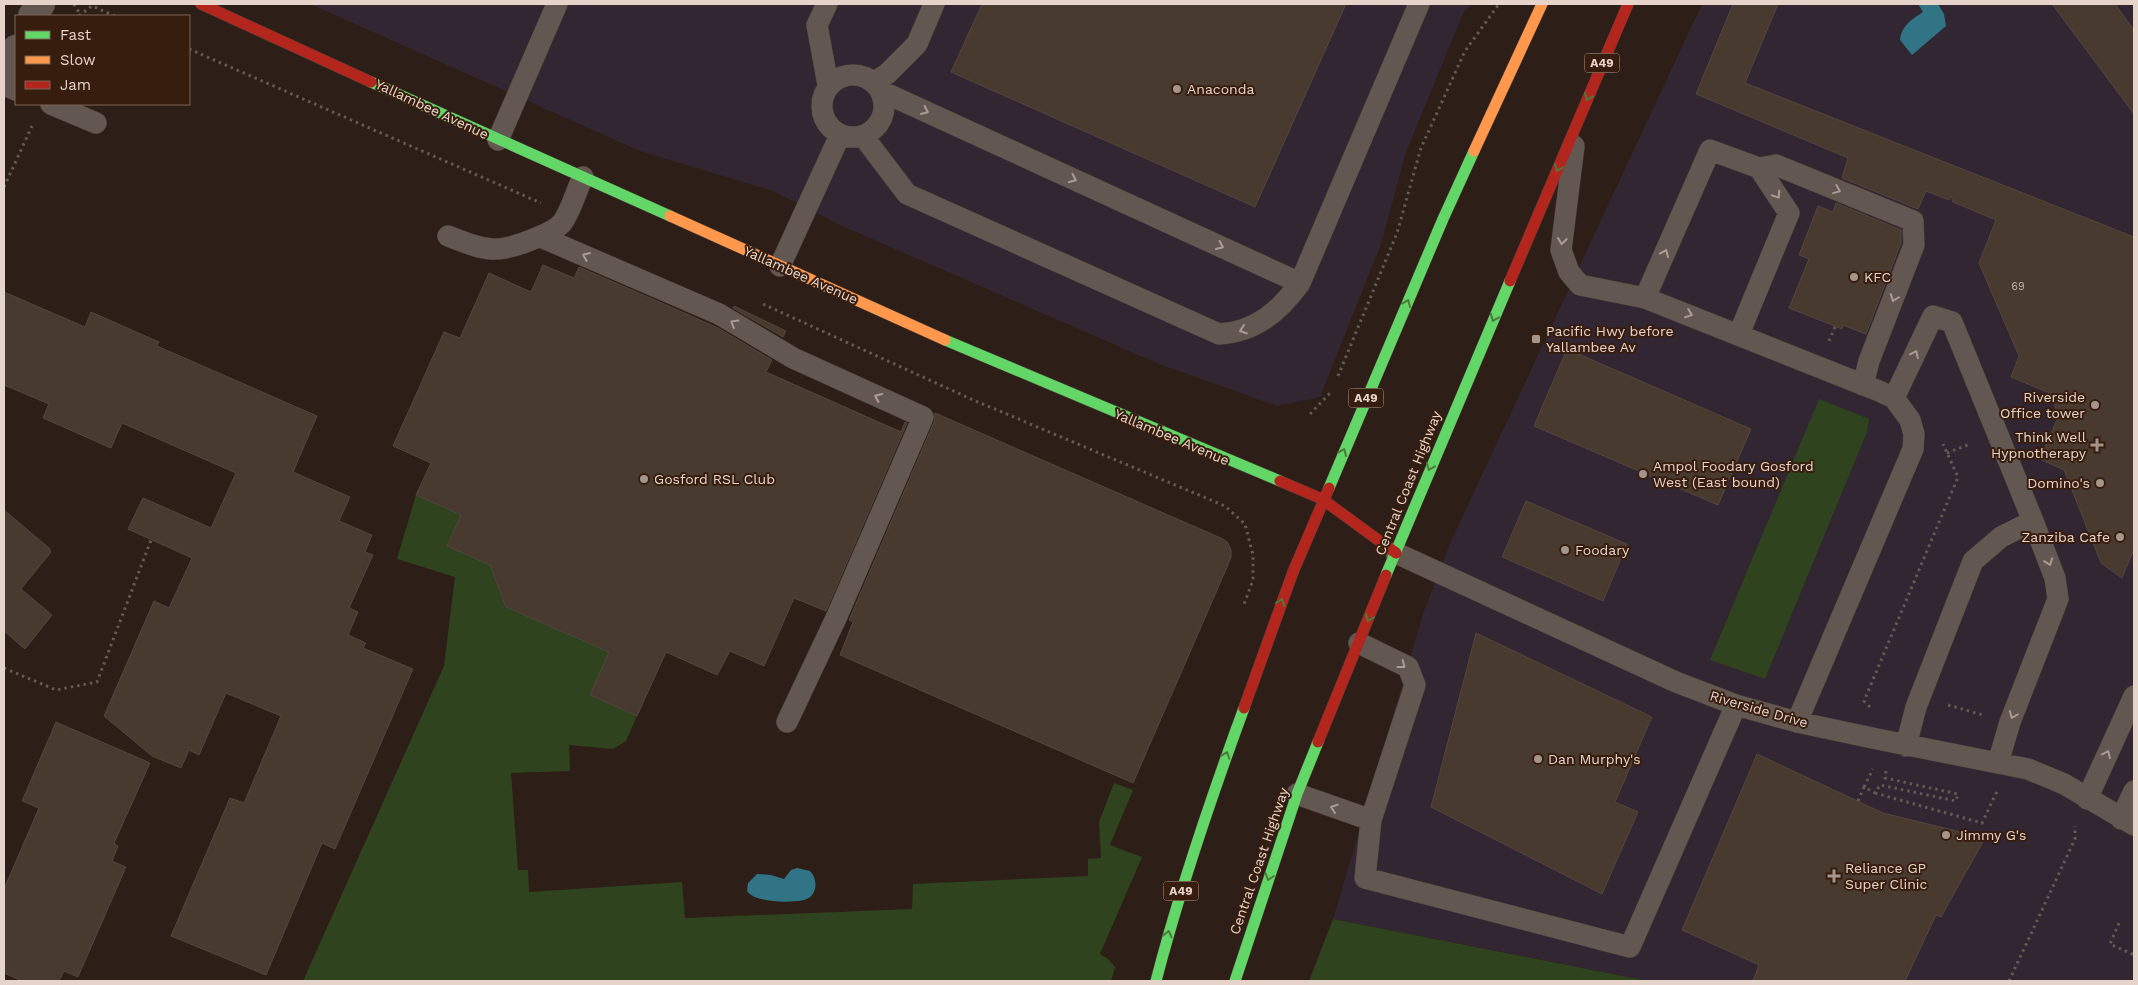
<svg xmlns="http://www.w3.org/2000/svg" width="2138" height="985" viewBox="0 0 2138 985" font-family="'Work Sans',sans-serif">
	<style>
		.commercial { fill: #312632 }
		.green { fill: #2e431e }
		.water { fill: #307486 }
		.building { fill: #493a30; stroke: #52463e }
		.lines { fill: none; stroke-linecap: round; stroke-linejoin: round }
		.lane-casing { stroke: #473b34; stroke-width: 22 }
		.street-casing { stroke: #473b34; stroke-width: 29 }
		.fast-casing { stroke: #473b34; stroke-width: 12 }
		.slow-casing { stroke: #473b34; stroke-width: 12 }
		.jam-casing { stroke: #473b34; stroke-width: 12 }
		.path { stroke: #635a53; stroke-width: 3; stroke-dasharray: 2.5 4; stroke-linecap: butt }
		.lane { stroke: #635751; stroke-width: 21 }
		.street { stroke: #635751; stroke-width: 28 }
		.fast { stroke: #63d668; stroke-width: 11 }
		.slow { stroke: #ff974d; stroke-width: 11 }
		.jam { stroke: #b3261e; stroke-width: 11 }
		.oneway { stroke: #4d7a3a }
		.oneway2 { stroke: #ab9c94 }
		.poi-dot { fill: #a5958b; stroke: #371d0d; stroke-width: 2 }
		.labels { text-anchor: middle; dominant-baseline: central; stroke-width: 4; stroke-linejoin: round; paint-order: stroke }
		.number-label { font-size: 11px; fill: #bfaea4 }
		.shield { fill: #371d0d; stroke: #b29d91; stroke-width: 1 }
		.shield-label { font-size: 12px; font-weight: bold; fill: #e6d4ca }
		.poi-label { font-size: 14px; fill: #e6d4ca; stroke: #371d0d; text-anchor: start }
		.street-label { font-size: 14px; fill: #e6d4ca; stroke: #371d0d }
	</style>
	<rect width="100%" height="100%" fill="#2d1f17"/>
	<path class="commercial" d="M310 4H1471L1463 14 1406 152 1381 244 1320 397 1277 406 1159 364 840 225 773 191 640 151Z
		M1702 4H2134V981H1648L1333 919 1424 611 1451 541Z"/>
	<path class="green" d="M1819 399 1869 419 1867 432 1765 679 1710 660Z
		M416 495 461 515 447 546 490 565 506 607 609 652 590 695 637 716 626 741 613 749 569 745 570 771 511 773 518 870H528L529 892 682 882 685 918 912 909 913 884 1088 876V859L1101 858 1099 822 1114 783 1133 790 1110 845 1142 857 1100 954 1108 959 1115 967 1111 981H303L444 666 455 577 397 559Z
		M1333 919 1648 981H1309Z"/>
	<path class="water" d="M1918 4H1938L1944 14 1946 26 1912 55 1900 40C1902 25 1911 20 1923 12Z
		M797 868 810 871C819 880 817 897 804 900 790 903 755 903 747 891L748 883 757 874 771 875 784 879 791 870Z"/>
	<path class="building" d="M982 4H1346L1255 207 951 72Z
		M1733 4H1778L1745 83 2134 237V549L2122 578 2101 563 2064 470 2040 459 2058 417 2052 394 2011 377 2019 356 1979 263 1996 220 1953 202 1951 196 1949 200 1926 191 1918 209 1842 178 1848 158 1696 94Z
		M2052 4H2115L2134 30V114Z
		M1836 203 1901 230V243L1866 334 1843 325 1842 329 1789 308 1809 259 1799 255 1818 206 1833 212Z
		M543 265 574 278 579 267 664 304 718 328 772 360 766 372 901 432 905 422 907 423 826 611 794 598 764 666 730 651 717 675 666 652 637 716 590 695 609 652 506 607 490 565 447 546 461 515 416 495 431 463 393 446 444 332 460 338 489 273 531 292Z
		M4 292 85 327 91 312 159 342 157 346 317 416 293 472 350 497 339 521 372 535 365 552 373 555 349 608 358 612 348 635 366 643 363 648 413 669 335 849 322 843 266 975 171 936 230 798 244 803 281 716 226 693 199 755 189 750 181 768 152 756 104 716 154 601 169 608 192 558 128 529 143 498 211 528 236 473 122 423 111 448 43 418 49 404 4 385Z
		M734 306 786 331 783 337 733 308Z
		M1567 349 1751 429 1718 505 1534 426Z
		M935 413 1223 539 1228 543 1231 550V558L1133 783 840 655 853 622 849 620 934 422Z
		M1526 501 1627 544 1603 601 1502 557Z
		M4 510 49 548 51 552 21 589 52 615 25 649 4 631Z
		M1476 633 1652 717 1615 802 1638 812 1602 894 1431 807Z
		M56 722 150 763 114 843 118 846 112 861 126 867 78 977 64 971 59 981H22L4 973V889L39 808 22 801Z
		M1757 754 1883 813 1985 838 1941 917 1936 915 1905 981H1753L1759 965 1682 930Z"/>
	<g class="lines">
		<g class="lane-casing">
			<path id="lane" d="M827 4 817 25 828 85
				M822 106a31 31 0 1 1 62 0a31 31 0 1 1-62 0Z
				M874 82 887 74 917 44 934 4
				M4 85 16 90
				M51 104 96 123
				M863 136 907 194 1219 334C1255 332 1279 312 1300 283L881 91
				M498 140 557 4
				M1574 146 1561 250 1569 272 1580 285 1645 298 1879 391 1894 398 1910 420 1914 434 1913 449 1797 722
				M1759 168 1776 165 1913 221 1914 245 1869 361 1863 385
				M448 236C487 251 496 255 536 238 546 234 555 231 562 223 571 211 576 191 583 177
				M541 237 719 314 793 358 923 417 837 616 787 722
				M780 266 840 135
				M1300 283 1419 4
				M1645 298 1710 150 1759 168 1789 213 1739 334
				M1894 398 1933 316 1952 322 2033 521 2055 578 2058 599 2010 722 1998 763
				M1396 553 1676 682 1736 705 1797 722 1877 739 2028 769 2064 784 2134 825
				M1359 643 1408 667 1415 685 1371 820 1365 878 1630 947 1736 705
				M1906 746 1916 707 1973 561 2001 537 2033 521
				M1297 794 1371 820
				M2087 799 2134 696
				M2121 819 2134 791"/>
		</g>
		<g class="street-casing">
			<path id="street" d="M32 16 41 4
				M4 75 16 49"/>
		</g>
		<g class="fast-casing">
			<path id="fast" d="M371 82 670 216
				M945 340 1280 481
				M1329 488 1443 219 1474 151
				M1386 575 1510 281
				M1156 981C1180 888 1211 798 1244 708
				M1235 981 1297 794 1318 742"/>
		</g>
		<g class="slow-casing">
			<path id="slow" d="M1474 151 1542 4
				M670 216 945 340"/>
		</g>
		<g class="jam-casing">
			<path id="jam" d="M201 4 371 82
				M1510 281 1628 4
				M1280 481 1322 499 1396 553
				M1244 708 1293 572 1329 488
				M1318 742 1386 575"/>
		</g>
		<path class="path" d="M74 4 80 14
			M79 16 92 6 115 16
			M189 49 541 203
			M4 187 32 126
			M763 304 971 399 1225 506 1245 524 1253 555V580L1243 607
			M1829 341 1835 327
			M1338 376 1397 233 1421 148 1465 51 1499 4
			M1310 414 1332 391
			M1947 453 1970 444
			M4 668 56 690 97 682 151 540
			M1948 705 1983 715
			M1870 707 1864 701 1958 477 1943 444
			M1864 787 1873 769
			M1875 793 1982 823 1997 791
			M1858 801 1864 787 1875 793 1880 785 1956 801 1958 794 1885 778 1886 771
			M2119 923 2110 944 2134 955
			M2009 981 2075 839V826"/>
		<use href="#lane" class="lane"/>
		<use href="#street" class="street"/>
		<use href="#fast" class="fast"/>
		<use href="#slow" class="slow"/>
		<use href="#jam" class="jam"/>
	</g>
	<defs><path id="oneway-chevron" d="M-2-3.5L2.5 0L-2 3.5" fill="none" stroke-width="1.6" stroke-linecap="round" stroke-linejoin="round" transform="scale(1.25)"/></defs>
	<g class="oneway">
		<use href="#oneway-chevron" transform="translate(1588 97) rotate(113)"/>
		<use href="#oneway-chevron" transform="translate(1558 168) rotate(113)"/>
		<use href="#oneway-chevron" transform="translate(1407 303) rotate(-67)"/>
		<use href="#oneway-chevron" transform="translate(1494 318) rotate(113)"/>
		<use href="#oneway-chevron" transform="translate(1343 452) rotate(-66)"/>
		<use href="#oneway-chevron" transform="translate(1430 467) rotate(112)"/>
		<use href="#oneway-chevron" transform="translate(1281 602) rotate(-70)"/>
		<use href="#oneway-chevron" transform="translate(1369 618) rotate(112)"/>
		<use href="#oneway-chevron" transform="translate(1226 755) rotate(-71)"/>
		<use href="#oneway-chevron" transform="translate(1269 877) rotate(108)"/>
		<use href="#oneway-chevron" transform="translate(1168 934) rotate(-76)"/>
	</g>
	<g class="oneway2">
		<use href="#oneway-chevron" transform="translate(925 111) rotate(25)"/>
		<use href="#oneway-chevron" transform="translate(1073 179) rotate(25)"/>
		<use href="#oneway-chevron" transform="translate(1837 190) rotate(22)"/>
		<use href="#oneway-chevron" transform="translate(1777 195) rotate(56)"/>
		<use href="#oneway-chevron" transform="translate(1562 241) rotate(97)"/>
		<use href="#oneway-chevron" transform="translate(1220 246) rotate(25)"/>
		<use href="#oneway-chevron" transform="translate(1665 253) rotate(-66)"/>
		<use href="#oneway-chevron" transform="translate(586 256) rotate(-157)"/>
		<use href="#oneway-chevron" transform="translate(1894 298) rotate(111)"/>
		<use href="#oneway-chevron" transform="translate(1689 314) rotate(21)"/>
		<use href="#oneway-chevron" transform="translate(734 323) rotate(-149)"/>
		<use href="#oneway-chevron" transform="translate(1243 330) rotate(161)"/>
		<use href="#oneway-chevron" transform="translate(1915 354) rotate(-64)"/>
		<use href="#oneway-chevron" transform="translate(878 397) rotate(-155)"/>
		<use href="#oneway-chevron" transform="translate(2049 562) rotate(70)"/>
		<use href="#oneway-chevron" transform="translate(1402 665) rotate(37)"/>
		<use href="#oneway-chevron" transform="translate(2013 715) rotate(111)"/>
		<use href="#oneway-chevron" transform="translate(2107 754) rotate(-65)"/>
		<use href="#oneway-chevron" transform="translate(1334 808) rotate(-161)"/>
	</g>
	<g class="poi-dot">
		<circle cx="1177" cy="89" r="5"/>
		<circle cx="1854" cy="277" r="5"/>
		<rect x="1531" y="334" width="10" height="10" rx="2.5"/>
		<circle cx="2095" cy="405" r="5"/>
		<path d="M2094.5 437.5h5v5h5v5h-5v5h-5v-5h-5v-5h5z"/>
		<circle cx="1643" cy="474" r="5"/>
		<circle cx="644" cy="479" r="5"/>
		<circle cx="2100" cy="483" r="5"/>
		<circle cx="2120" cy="537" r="5"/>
		<circle cx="1565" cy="550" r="5"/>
		<circle cx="1538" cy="759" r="5"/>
		<circle cx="1946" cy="835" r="5"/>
		<path d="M1831.5 868.5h5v5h5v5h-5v5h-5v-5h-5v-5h5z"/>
	</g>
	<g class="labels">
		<g class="number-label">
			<text x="2018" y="286">69</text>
		</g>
		<g class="shield">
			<rect x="1584.5" y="53.5" width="35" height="19" rx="4"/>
			<rect x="1348.5" y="388.5" width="35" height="19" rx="4"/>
			<rect x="1163.5" y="881.5" width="35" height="19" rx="4"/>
		</g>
		<g class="shield-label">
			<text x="1602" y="63">A49</text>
			<text x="1366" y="398">A49</text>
			<text x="1181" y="891">A49</text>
		</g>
		<g class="poi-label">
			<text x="1187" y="89">Anaconda</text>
			<text x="1864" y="277">KFC</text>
			<text x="1546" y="331">Pacific Hwy before<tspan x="1546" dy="16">Yallambee Av</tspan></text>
			<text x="2085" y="397" text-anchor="end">Riverside<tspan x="2085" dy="16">Office tower</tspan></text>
			<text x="2086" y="437" text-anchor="end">Think Well<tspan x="2086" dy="16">Hypnotherapy</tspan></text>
			<text x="1653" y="466">Ampol Foodary Gosford<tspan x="1653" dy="16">West (East bound)</tspan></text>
			<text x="654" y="479">Gosford RSL Club</text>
			<text x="2090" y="483" text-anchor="end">Domino's</text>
			<text x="2110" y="537" text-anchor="end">Zanziba Cafe</text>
			<text x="1575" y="550">Foodary</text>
			<text x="1548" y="759">Dan Murphy's</text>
			<text x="1956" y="835">Jimmy G's</text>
			<text x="1845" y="868">Reliance GP<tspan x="1845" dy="16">Super Clinic</tspan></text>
		</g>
		<g class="street-label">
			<text transform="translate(432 109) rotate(25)">Yallambee Avenue</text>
			<text transform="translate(801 275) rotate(24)">Yallambee Avenue</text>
			<text transform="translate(1172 437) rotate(23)">Yallambee Avenue</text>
			<text transform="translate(1408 483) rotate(-68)">Central Coast Highway</text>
			<text transform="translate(1759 709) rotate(16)">Riverside Drive</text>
			<text transform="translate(1259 861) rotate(-71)">Central Coast Highway</text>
		</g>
	</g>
	<rect width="2138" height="985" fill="none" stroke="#e6d4ca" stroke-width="10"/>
	<rect x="15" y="15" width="175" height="90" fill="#371d0d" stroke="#7d6659"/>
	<rect x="25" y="31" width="25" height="8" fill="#63d668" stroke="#7d6659"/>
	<text x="60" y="40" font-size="15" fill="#e6d4ca">Fast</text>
	<rect x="25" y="56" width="25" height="8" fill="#ff974d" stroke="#7d6659"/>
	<text x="60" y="65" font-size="15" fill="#e6d4ca">Slow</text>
	<rect x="25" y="81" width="25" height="8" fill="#b3261e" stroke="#7d6659"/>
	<text x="60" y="90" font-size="15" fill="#e6d4ca">Jam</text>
</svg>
